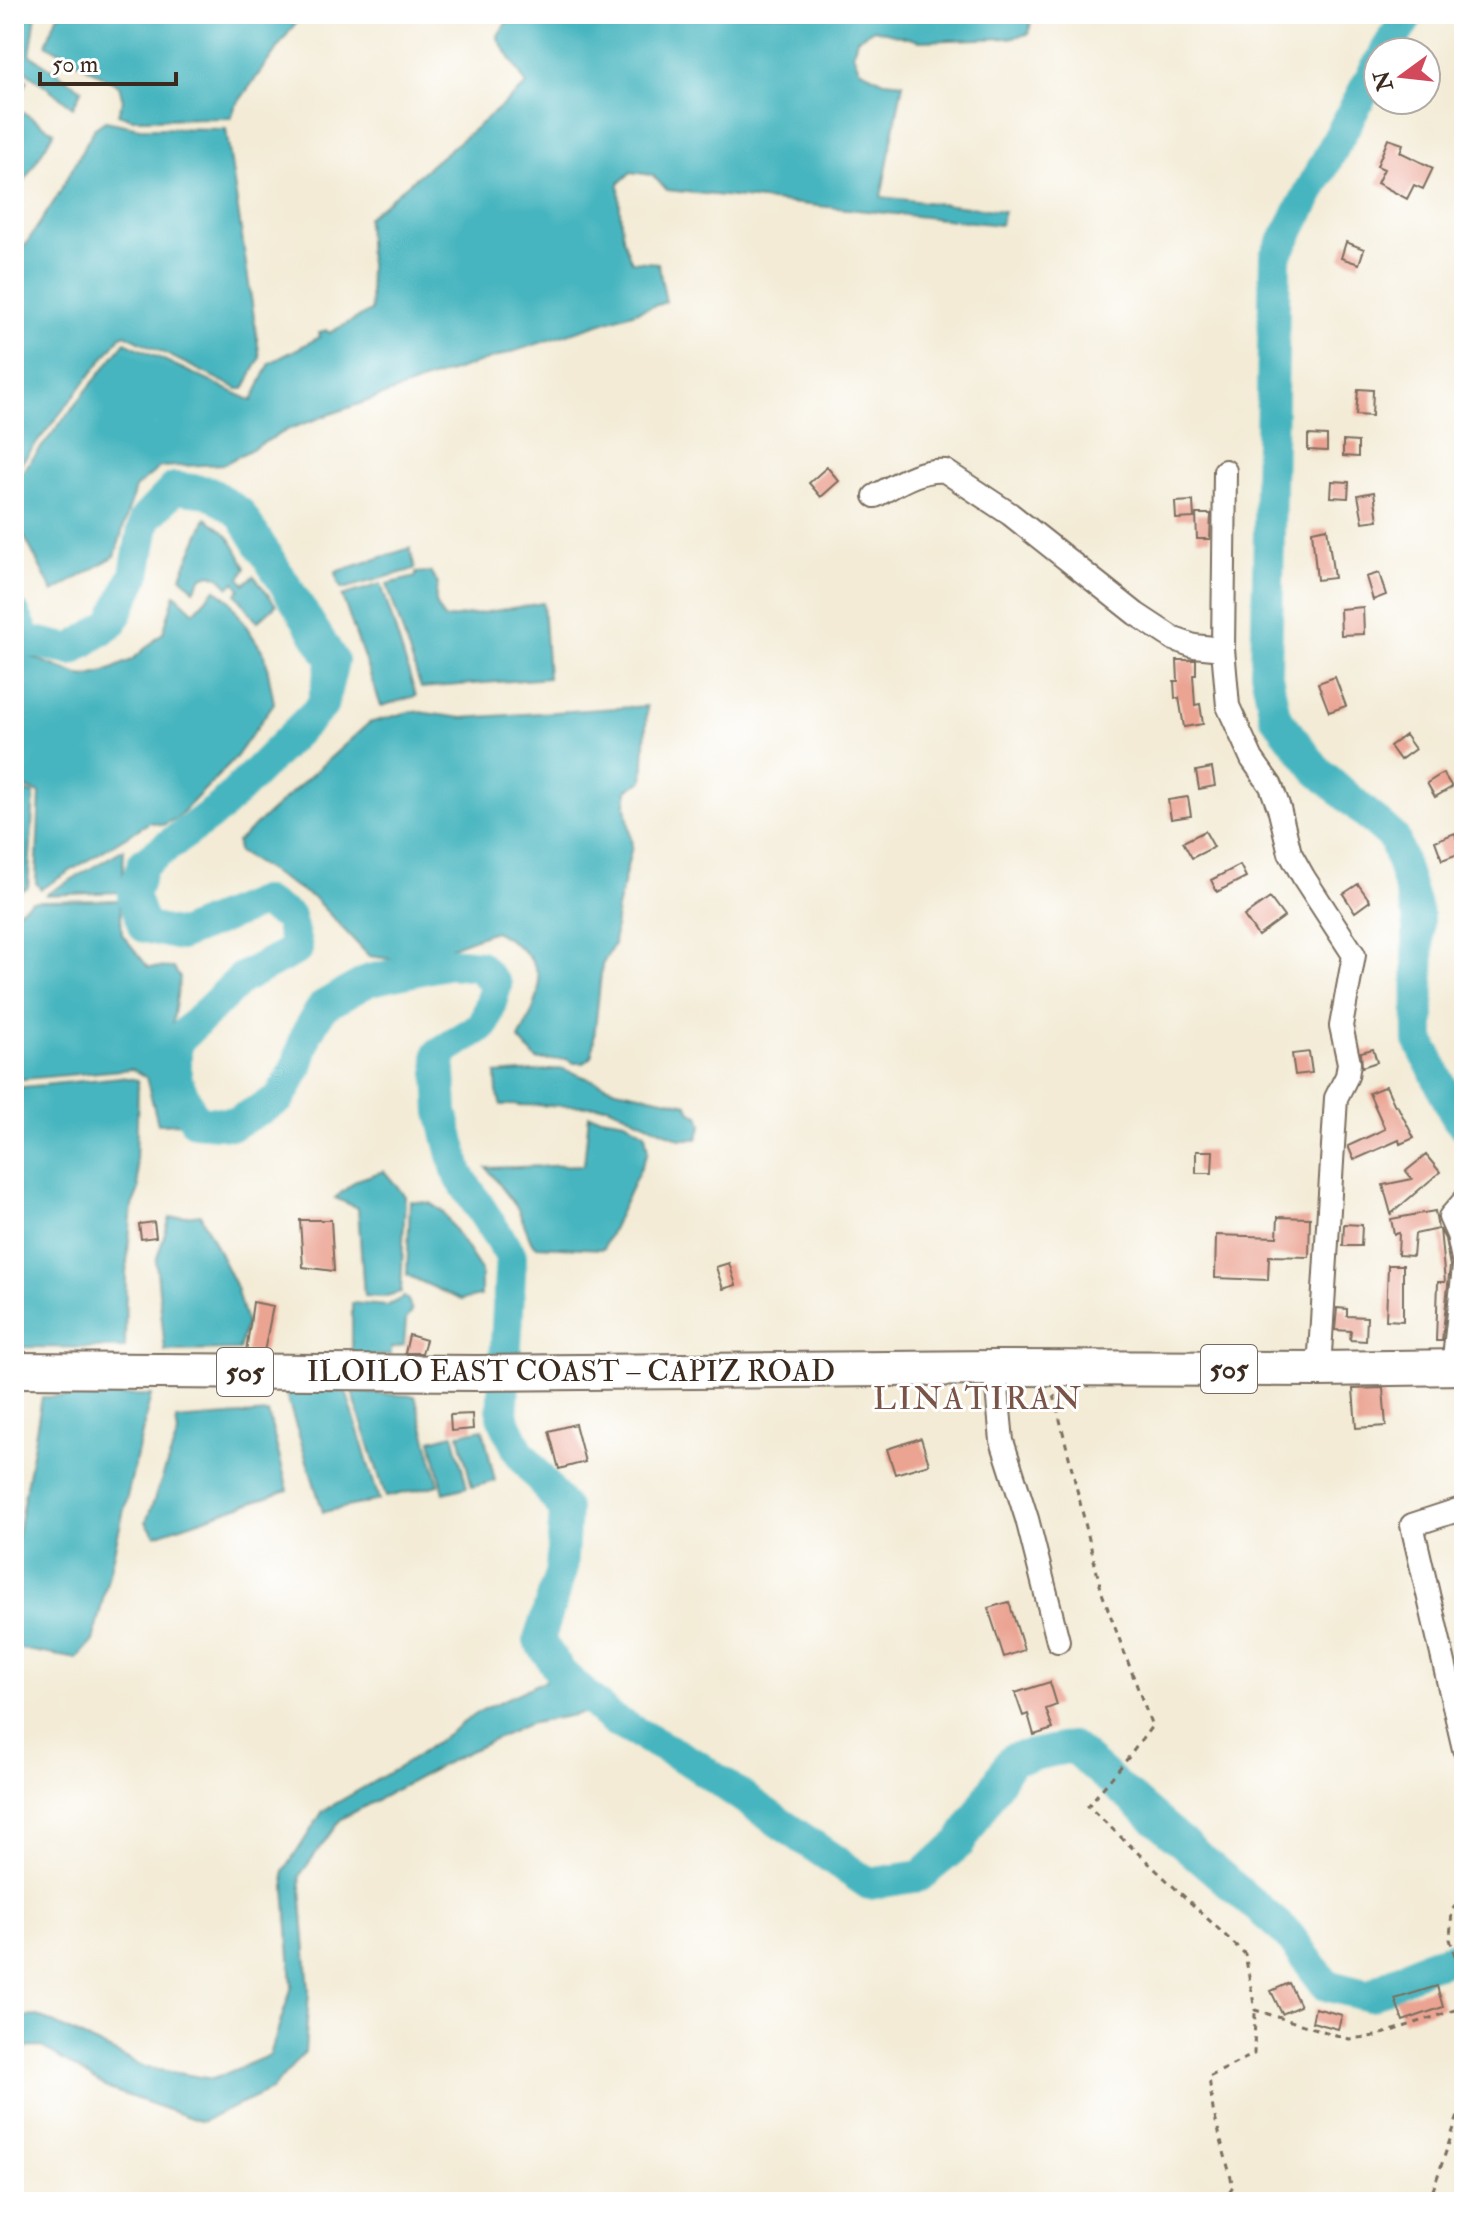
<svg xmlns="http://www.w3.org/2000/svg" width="1478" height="2216" viewBox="0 0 1478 2216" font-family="'IM FELL Double Pica',serif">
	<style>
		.water { fill: #46b5bf; stroke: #40706e; stroke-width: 2 }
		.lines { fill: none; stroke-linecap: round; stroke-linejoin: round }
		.river { stroke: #46b5bf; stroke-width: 32 }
		.building { fill: #eba392 }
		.minor-casing { stroke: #7b6e5e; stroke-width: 26 }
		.primary-casing { stroke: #7b6e5e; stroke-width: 38 }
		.path { stroke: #7b6e5e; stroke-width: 3; stroke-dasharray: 6 6; stroke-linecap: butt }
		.minor { stroke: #fff; stroke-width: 22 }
		.primary { stroke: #fff; stroke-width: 34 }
		.labels { text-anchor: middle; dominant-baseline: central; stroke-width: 6; stroke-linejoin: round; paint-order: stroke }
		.shield { fill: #fff; stroke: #766a62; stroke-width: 2 }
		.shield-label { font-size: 28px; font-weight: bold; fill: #3b2a1e }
		.street-label { font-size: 30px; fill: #3b2a1e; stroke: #fff }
		.neighbourhood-label { font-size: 32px; letter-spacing: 2px; fill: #795447; stroke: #fff }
	</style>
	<rect width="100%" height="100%" fill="#fff"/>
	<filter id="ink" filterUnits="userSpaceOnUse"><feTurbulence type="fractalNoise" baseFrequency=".0125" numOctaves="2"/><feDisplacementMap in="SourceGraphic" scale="16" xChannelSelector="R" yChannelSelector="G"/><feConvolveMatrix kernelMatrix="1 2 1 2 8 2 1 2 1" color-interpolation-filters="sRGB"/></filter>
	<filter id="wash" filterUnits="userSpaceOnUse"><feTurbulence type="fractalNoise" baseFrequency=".006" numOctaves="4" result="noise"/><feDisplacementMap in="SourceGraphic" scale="32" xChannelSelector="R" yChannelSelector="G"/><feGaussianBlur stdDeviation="1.8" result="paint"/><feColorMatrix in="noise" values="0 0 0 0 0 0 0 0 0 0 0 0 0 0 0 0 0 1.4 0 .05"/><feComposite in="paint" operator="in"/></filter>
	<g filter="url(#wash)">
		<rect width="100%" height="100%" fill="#f3ebd5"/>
		<path class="water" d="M14 14H36L30 55 82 89 73 107 14 62Z
			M58 14H302L235 107 231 118 132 119 118 114 123 100 119 86 46 44Z
			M512 14H1029L1031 20 1029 34 1009 38 920 41 874 29 857 39 853 53 859 69 884 81 903 83 881 197 1004 211 1000 225 667 190 652 175 631 172 619 183C620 209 619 238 632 261L658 263 666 302 426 380 289 429 224 464 160 467 135 488 115 556 53 592 14 516V482L125 342 252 401 270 363 320 337 319 333 326 330 329 333 371 311 367 218 527 85 497 37Z
			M14 75 27 80 18 109 54 132 14 198Z
			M105 121 140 128 226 129 260 358 244 389H238L125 334 121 336 14 472V262L57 197 94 129Z
			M206 518C230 534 234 543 246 568L240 578 244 584 254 576 276 605 257 622 236 594 240 589 235 582 229 587 219 577 211 574 202 577 194 590 181 576Z
			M410 548 415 569 342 589 338 583 336 572Z
			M430 572 438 584C433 598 436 608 445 619L543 603 548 678 421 688 387 584 416 577V573Z
			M381 584 416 696 381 706 342 596Z
			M215 589 229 600 265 655 274 703 236 757 177 818 163 825 150 822 41 889 36 883 40 793 14 784V640L31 657 84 677 105 672 132 660 163 633 175 594 194 612Z
			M647 706 643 781 627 790 626 806 632 846 617 909 614 944 602 965 592 1056 584 1063H574L567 1059 537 1060 519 1039C535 1006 554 977 520 948 511 941 504 935 494 931L412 962 369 956 315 899 238 852 237 842 369 723 412 711 462 718Z
			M14 789 34 794 28 887 14 894Z
			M124 849 122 892 45 895Z
			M120 900 122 934 148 967 173 968 180 977 165 1070 183 1123 158 1124 146 1077 132 1069 14 1080V914L32 901Z
			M563 1069 616 1089 687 1104 691 1112 699 1115 702 1125 697 1139H680L608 1106 501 1105 497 1092 496 1074Z
			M121 1077 138 1080 136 1161 139 1189 132 1206 126 1274 125 1348 14 1347V1088Z
			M589 1115 625 1121 645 1133 648 1152 603 1249 536 1246 531 1241 518 1209 487 1168 584 1165Z
			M384 1171 405 1196 401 1292 383 1297 364 1296 358 1208 335 1198 357 1180Z
			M410 1201 430 1203 443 1212 481 1270V1296L461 1300 407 1275Z
			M200 1214 236 1287 246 1323 239 1350 165 1351 156 1261 170 1218Z
			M404 1297 408 1300 412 1311 406 1320 404 1345 391 1348V1355L356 1356 352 1351V1303L387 1306Z
			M285 1391H346L379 1500 323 1512Z
			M352 1392 415 1396 439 1485 386 1497Z
			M151 1395 93 1641 77 1659 14 1648V1555L42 1397Z
			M268 1413 288 1490 155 1535 146 1522 178 1434 176 1420Z
			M483 1429 495 1481 472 1487 459 1434Z
			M453 1434 467 1487 444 1493 431 1440Z
			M561 1673 583 1713 528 1724 459 1756 341 1819 300 1875 309 1991 305 2052 271 2090 202 2122 109 2089 42 2047 14 2048V2018L38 2016 147 2068 213 2079 270 2055 292 1986 284 1872 323 1811 411 1760 478 1712Z"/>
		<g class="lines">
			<path class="river" d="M1385 52 1409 14
				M1378 64 1275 257 1266 671 1275 716 1316 769 1394 838 1418 916 1419 1040 1457 1118 1464 1125
				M14 614 27 640 71 650 112 623 135 574 145 519 175 488 209 492 240 513 333 661 322 706 221 807 143 864 133 895 144 927 180 935 262 902 289 917 297 949 242 978 176 1042V1079L195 1121 233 1124 279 1099 296 1069 307 1033 323 1006 370 980 449 963 479 966 496 986 484 1025 439 1053 442 1112 458 1174 511 1256 502 1416 519 1452 565 1510 561 1571 539 1640 561 1673 613 1720 693 1763 869 1884 920 1876 960 1843 1012 1759 1072 1747 1288 1934 1326 1985 1369 1996 1429 1964 1464 1955"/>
		</g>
		<g id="blocks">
			<path class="building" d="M1388 139 1403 144 1400 152 1433 168 1423 189 1414 185 1407 199 1377 183 1384 169 1377 166Z
				M1346 242 1364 249 1359 264 1341 258Z
				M1358 389 1373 390 1372 416 1356 415Z
				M1308 435 1327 436V451L1308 450Z
				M1343 441 1358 442V457L1343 456Z
				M827 467 839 481 821 497 809 483Z
				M1332 481 1349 482 1348 498 1331 497Z
				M1374 492 1378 520 1363 522 1358 495Z
				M1193 501 1194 518 1176 519 1175 502Z
				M1196 514H1211L1210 539H1197Z
				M1327 528 1334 578 1317 580 1312 531Z
				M1379 573 1386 595 1373 600 1366 577Z
				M1363 607 1364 634 1341 635 1340 609Z
				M1177 660H1196V675H1193L1195 705 1200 704 1203 724 1184 727 1179 698H1175L1174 681H1178Z
				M1335 677 1346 706 1329 712 1318 683Z
				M1405 735 1415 749 1400 760 1390 746Z
				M1212 768 1215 786 1199 789 1196 771Z
				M1443 773 1452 787 1435 797 1427 783Z
				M1188 797 1191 816 1171 819 1168 800Z
				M1205 831 1214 847 1192 858 1183 842Z
				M1455 833 1461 853 1442 860 1435 841Z
				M1240 865 1246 877 1217 892 1211 880Z
				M1358 884 1370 901 1355 912 1343 894Z
				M1270 898 1284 917 1258 936 1244 916Z
				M1373 1049 1377 1062 1362 1067 1361 1052Z
				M1309 1052 1312 1073 1295 1075 1292 1054Z
				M1386 1086 1395 1106 1397 1105 1414 1138 1400 1144 1399 1140 1354 1160 1348 1146 1385 1129 1369 1093Z
				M1196 1151H1213L1212 1173H1196Z
				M1426 1155 1440 1172 1391 1214 1383 1185 1412 1179 1406 1171Z
				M1435 1211 1438 1229 1415 1234 1413 1256 1398 1255 1399 1233 1394 1234 1391 1219Z
				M1278 1217 1310 1218 1309 1257 1269 1256 1268 1280 1215 1278 1216 1235 1277 1237Z
				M300 1220H331L334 1271 303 1267Z
				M154 1222 156 1237 141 1239 139 1224Z
				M1344 1224 1362 1225 1361 1246H1343Z
				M1440 1229 1445 1239 1450 1266 1442 1341H1436L1438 1282H1445Z
				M729 1263 736 1285 723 1289 716 1267Z
				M1388 1265H1403V1321L1386 1320Z
				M253 1302 273 1306 264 1352H246Z
				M1337 1308 1347 1309V1316L1367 1317 1366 1341 1350 1340 1351 1331 1335 1330Z
				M409 1335 426 1340 422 1353H405Z
				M1383 1388 1386 1426 1356 1428 1353 1389Z
				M472 1414 473 1429 451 1431 450 1415Z
				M575 1424 585 1462 559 1469 549 1431Z
				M921 1438 929 1464 895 1474 887 1449Z
				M1009 1602 1024 1650 1004 1657 988 1608Z
				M1050 1682 1057 1705 1046 1709 1053 1729 1034 1735 1028 1714 1023 1716 1015 1693Z
				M1289 1983 1300 2006 1282 2014 1271 1991Z
				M1437 1986 1443 2007 1403 2021 1395 1999Z
				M1315 2008 1342 2015 1338 2029 1312 2022Z"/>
		</g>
	</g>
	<g filter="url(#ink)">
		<use href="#blocks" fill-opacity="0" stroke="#7b6e5e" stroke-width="2"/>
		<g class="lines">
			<g class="minor-casing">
				<path id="minor" d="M1225 471 1223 649 1228 706 1252 759 1271 786 1279 808 1290 853 1304 878 1354 955 1341 1026 1349 1063 1347 1076 1336 1098 1319 1369
					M875 496C896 485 920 468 945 471L1010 514 1136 614 1174 639 1194 646 1223 649
					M1464 1201 1450 1217 1458 1235 1464 1264
					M1453 1367 1464 1267
					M995 1368 1002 1441 1027 1519 1058 1641
					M1464 1508 1412 1525 1464 1749"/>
			</g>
			<g class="primary-casing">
				<path id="primary" d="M14 1370 477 1373 995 1368 1319 1369 1464 1367"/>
			</g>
			<path class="path" d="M1054 1395 1102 1593 1152 1726 1128 1758 1088 1806 1245 1954 1255 2010 1349 2039 1376 2036 1464 2007
				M1464 1895 1452 1910 1450 1939 1464 1985
				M1223 2202 1233 2186 1213 2110 1209 2077 1254 2054 1255 2011
				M1429 2202 1464 2098"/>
			<use href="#minor" class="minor"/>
			<use href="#primary" class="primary"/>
		</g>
	</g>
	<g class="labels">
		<g class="shield">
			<rect x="1201" y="1345" width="56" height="48" rx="6"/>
			<rect x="217" y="1348" width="56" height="48" rx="6"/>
		</g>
		<g class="shield-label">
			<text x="1229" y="1369">505</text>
			<text x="245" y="1372">505</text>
		</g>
		<g class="street-label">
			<text x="571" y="1371">ILOILO EAST COAST – CAPIZ ROAD</text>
		</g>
		<g class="neighbourhood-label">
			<text x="978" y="1399">LINATIRAN</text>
		</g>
	</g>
	<rect width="1478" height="2216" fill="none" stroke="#fff" stroke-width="48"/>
	<g transform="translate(1402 76) rotate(255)"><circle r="38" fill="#ffffff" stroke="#b1aaa5" stroke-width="2"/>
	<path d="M0-6L14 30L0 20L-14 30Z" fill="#d1495b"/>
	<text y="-12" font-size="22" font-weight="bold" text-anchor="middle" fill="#3b2a1e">N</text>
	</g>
	<path d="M40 72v12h136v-12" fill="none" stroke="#3b2a1e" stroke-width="4"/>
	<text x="52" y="72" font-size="24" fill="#3b2a1e" stroke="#ffffff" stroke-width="6" paint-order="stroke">50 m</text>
</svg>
